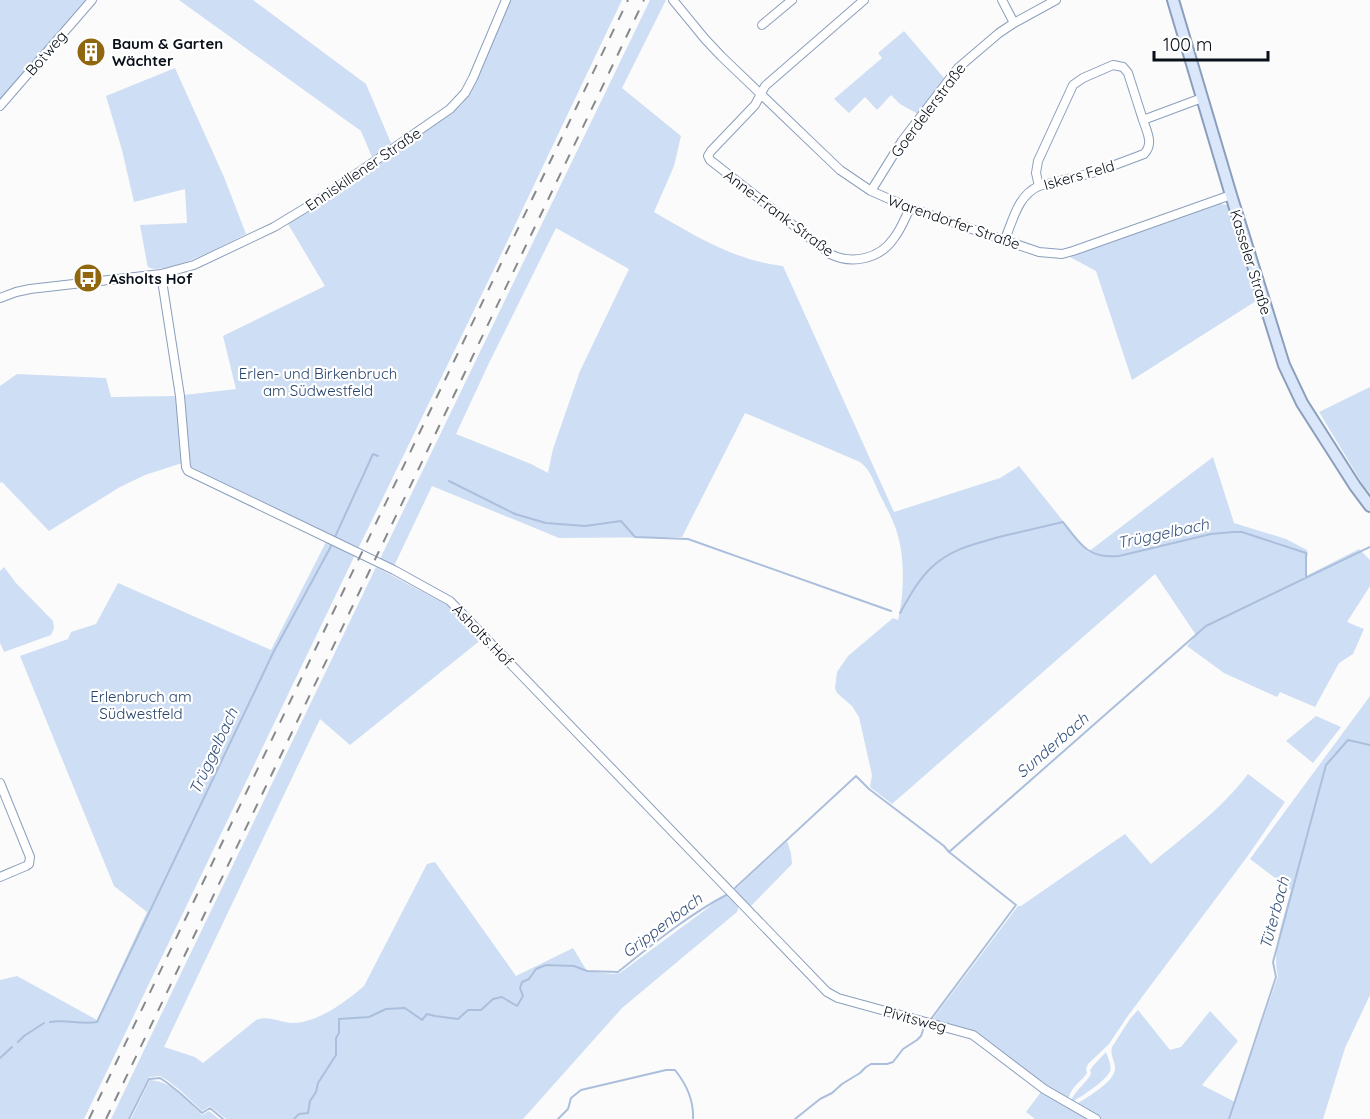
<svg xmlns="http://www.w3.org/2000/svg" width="1370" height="1119" viewBox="0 0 1370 1119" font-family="Quicksand,sans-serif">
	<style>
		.green { fill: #cedef4; fill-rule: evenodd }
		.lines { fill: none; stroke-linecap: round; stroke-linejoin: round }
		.stream { stroke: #abbfdd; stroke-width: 2 }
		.street-casing { stroke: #8b9fbc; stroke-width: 10 }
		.secondary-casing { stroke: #8b9fbc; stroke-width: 14 }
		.street { stroke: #fff; stroke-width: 8 }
		.secondary { stroke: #dae7fa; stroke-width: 10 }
		.rail { stroke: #86898e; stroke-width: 2; stroke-dasharray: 10 10; stroke-linecap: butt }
		.labels { text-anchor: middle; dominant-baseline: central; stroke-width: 4.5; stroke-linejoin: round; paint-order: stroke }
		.poi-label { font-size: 15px; font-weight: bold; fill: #09101a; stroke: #fff; text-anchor: start }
		.street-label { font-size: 15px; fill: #09101a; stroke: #fff }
		.park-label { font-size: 15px; fill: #27446d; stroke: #fff }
		.water-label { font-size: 16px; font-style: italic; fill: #36537d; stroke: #fff }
	</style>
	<rect width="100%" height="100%" fill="#fbfbfb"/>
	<path class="green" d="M0 0H87L0 101Z
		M179 0H253L366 84 391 143 372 157 361 131Z
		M510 0H622L497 263 358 549 190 466 184 395 236 389 223 336 325 286 288 224 320 205 461 105 468 96 477 79Z
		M650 0H666L622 88 681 136 674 166 654 212C695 236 736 261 783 266L894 512 1000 478 1019 466 1088 552 1213 457 1234 523 1286 539 1307 550 1308 554 1305 562 1306 576 1359 549 1370 560V586L1347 622 1364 629 1353 654 1339 663 1315 707 1280 692 1277 697 1224 673 1187 646 1196 635 1155 574 892 804 870 787 872 775 859 717 852 706 837 693 835 688 837 672 848 656 893 618 898 620C904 596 905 560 898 536 894 521 886 507 879 493 874 482 870 469 860 462L745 413 682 537 559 538 432 486 394 566 380 559ZM556 228 629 269 580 371 553 449 548 473 531 464 456 434 489 363Z
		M904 31 944 78 918 114 900 104 891 95 877 110 865 97 849 113 834 99 882 58 878 53Z
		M175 68 224 177 246 234C228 243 165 277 148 267L147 263 140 225 187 223 185 189 134 202 122 150 106 96Z
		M1220 204 1228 205 1256 301 1132 380 1096 271 1070 257Z
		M17 374 106 378 111 397 176 396 182 463 145 475 120 487 49 531 2 482 0 483V386Z
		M1370 387V493L1363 485 1319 412Z
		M326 542 355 555 84 1119H0V980L17 976 97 1020 147 912 114 886 20 656 68 639 71 632 96 624 118 583 271 650Z
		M4 567 16 583 53 621 54 628 51 635 4 652 0 643V571Z
		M376 567 447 605 482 639 350 745 320 719 164 1047 195 1057 203 1063 256 1020C269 1015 280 1023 293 1023 317 1023 347 1001 364 986L427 864 435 862 516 976 573 948 587 971 613 974 620 973 728 893C733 899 741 904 737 912L622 1008 523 1119H226L210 1106 202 1111 181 1091 167 1080 160 1076 149 1077 128 1119H111Z
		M1370 696V995L1345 1048 1323 1119H1101L1077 1106V1104C1087 1097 1117 1081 1115 1067 1114 1059 1110 1055 1112 1047L1130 1019 1138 1010 1170 1050 1181 1047 1210 1011 1238 1041 1202 1085 1235 1102 1278 976C1271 952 1285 914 1291 890L1250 859Z
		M1316 716 1341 727 1313 763 1286 741Z
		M1248 774 1285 802 1247 857 1127 1017 1109 1044 1088 1064 1086 1069 1087 1073C1082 1081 1071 1087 1069 1097L1066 1098 1045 1086 975 1032 932 1020 1018 906H1021L1125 834 1151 864C1184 836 1221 810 1248 774Z
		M787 841 791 853 792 864 751 906 735 890Z
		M1106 1052C1108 1058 1112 1066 1110 1071 1107 1080 1081 1097 1072 1102L1071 1100C1076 1090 1086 1083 1091 1074L1090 1070 1093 1066Z
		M150 1080C172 1081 187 1101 202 1115L209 1111 219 1119H131Z
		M1041 1092 1091 1119H1035L1026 1112Z"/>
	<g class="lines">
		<path class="stream" d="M449 481 515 514 546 523 585 526 621 521 635 537 688 539 891 611
			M900 613C909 597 918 580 932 567 951 549 974 544 999 537 1020 532 1041 527 1063 522 1080 544 1088 559 1119 556L1211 534 1233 532H1242L1306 553V578
			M949 852 1206 626 1370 547
			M735 888 856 776 869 789 944 846 949 852 1016 905 931 1019
			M50 1022C66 1019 81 1025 97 1022L273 653 329 550 373 454 378 456
			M18 1042 24 1036 44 1023
			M0 1058 12 1047
			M129 1119 149 1079 160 1078 166 1082 180 1093 202 1113 210 1108 223 1119
			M294 1119 299 1114 308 1113 310 1101 316 1092 318 1083 336 1055V1038L339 1033V1019L369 1017 386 1009 405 1008 422 1020 427 1014 435 1016 458 1019 468 1010H481L493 999 502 997 517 1006 523 996 520 988 522 982 529 979 536 969 546 965 574 966 587 971 618 972C653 944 688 915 728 894
			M558 1119 568 1109 571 1098 581 1090 666 1070H675C687 1085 694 1100 693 1119
			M795 1119 820 1099 832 1093 842 1084 860 1073 866 1067 871 1064H887L893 1062 903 1049 917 1040 921 1036 924 1027
			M1229 1119 1276 977 1273 962 1326 765 1348 740 1370 745"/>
		<g class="street-casing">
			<path id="street" d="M673 0 705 39 721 56 840 170 871 191 910 208 1039 252 1062 254 1073 251 1231 195
				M864 0 765 86 755 105 711 151 708 156 710 160 830 254C852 265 880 259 894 238 901 229 905 218 910 208
				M1002 0 1014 23
				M762 25 792 0
				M0 106 92 0
				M1039 186 1036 173 1038 161 1073 85 1083 78 1113 65 1123 67 1128 73 1143 120 1202 98
				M871 191 902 141 958 68 999 33 1014 23 1056 0
				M1005 239C1013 220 1018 195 1039 186L1096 172 1144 154C1154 144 1147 132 1143 120
				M161 274 180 396 186 467 188 471 394 570 450 601 827 992 838 998 973 1035 1044 1089 1096 1119
				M0 298 16 292 30 289 161 274 194 265 274 227 317 201 450 109 465 93 473 78 506 0
				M0 783 30 857 29 864 26 866 0 877"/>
		</g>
		<g class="secondary-casing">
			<path id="secondary" d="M1173 0 1231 195 1284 365 1302 403 1355 486 1370 506"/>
		</g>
		<use href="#street" class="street"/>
		<use href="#secondary" class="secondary"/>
		<path class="rail" d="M89 1119 628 0
			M106 1119 644 0"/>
	</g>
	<defs>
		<g id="building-disc" transform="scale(1.5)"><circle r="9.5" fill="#90670e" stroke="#fff"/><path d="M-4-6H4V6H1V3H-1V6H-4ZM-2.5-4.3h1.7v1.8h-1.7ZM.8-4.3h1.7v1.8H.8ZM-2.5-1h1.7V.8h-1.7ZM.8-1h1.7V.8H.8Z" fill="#fff"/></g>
		<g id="bus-disc" transform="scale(1.5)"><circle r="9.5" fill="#90670e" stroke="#fff"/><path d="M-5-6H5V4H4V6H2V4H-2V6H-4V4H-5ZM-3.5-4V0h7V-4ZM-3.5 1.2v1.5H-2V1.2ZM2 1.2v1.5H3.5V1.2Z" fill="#fff"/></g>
	</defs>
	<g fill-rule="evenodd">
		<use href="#building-disc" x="91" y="52"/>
		<use href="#bus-disc" x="88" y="278"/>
	</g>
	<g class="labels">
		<g class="poi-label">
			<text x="112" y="43">Baum &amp; Garten<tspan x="112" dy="17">Wächter</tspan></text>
			<text x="109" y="278">Asholts Hof</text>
		</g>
		<g class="street-label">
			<text transform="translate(46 53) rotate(-49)">Botweg</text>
			<text transform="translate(928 110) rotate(-53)">Goerdelerstraße</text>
			<text transform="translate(363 169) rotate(-34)">Enniskillener Straße</text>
			<text transform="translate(1079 175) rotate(-16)">Iskers Feld</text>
			<text transform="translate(779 213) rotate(37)">Anne-Frank-Straße</text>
			<text transform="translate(954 222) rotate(19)">Warendorfer Straße</text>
			<text transform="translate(1251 262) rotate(73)">Kasseler Straße</text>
			<text transform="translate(483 635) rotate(46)">Asholts Hof</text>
			<text transform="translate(915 1019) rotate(15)">Pivitsweg</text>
		</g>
		<g class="park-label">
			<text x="318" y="373">Erlen- und Birkenbruch<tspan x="318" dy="17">am Südwestfeld</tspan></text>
			<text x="141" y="696">Erlenbruch am<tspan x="141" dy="17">Südwestfeld</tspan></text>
		</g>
		<g class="water-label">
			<text transform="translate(1163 533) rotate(-12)">Trüggelbach</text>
			<text transform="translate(1052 745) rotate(-41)">Sunderbach</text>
			<text transform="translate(213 751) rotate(-65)">Trüggelbach</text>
			<text transform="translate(1274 913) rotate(-75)">Tüterbach</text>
			<text transform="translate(662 925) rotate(-37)">Grippenbach</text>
		</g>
	</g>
	<path d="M1154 51v9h114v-9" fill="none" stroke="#09101a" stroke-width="3"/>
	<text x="1163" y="51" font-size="18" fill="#09101a" stroke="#ffffff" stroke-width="4.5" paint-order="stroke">100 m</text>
</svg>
